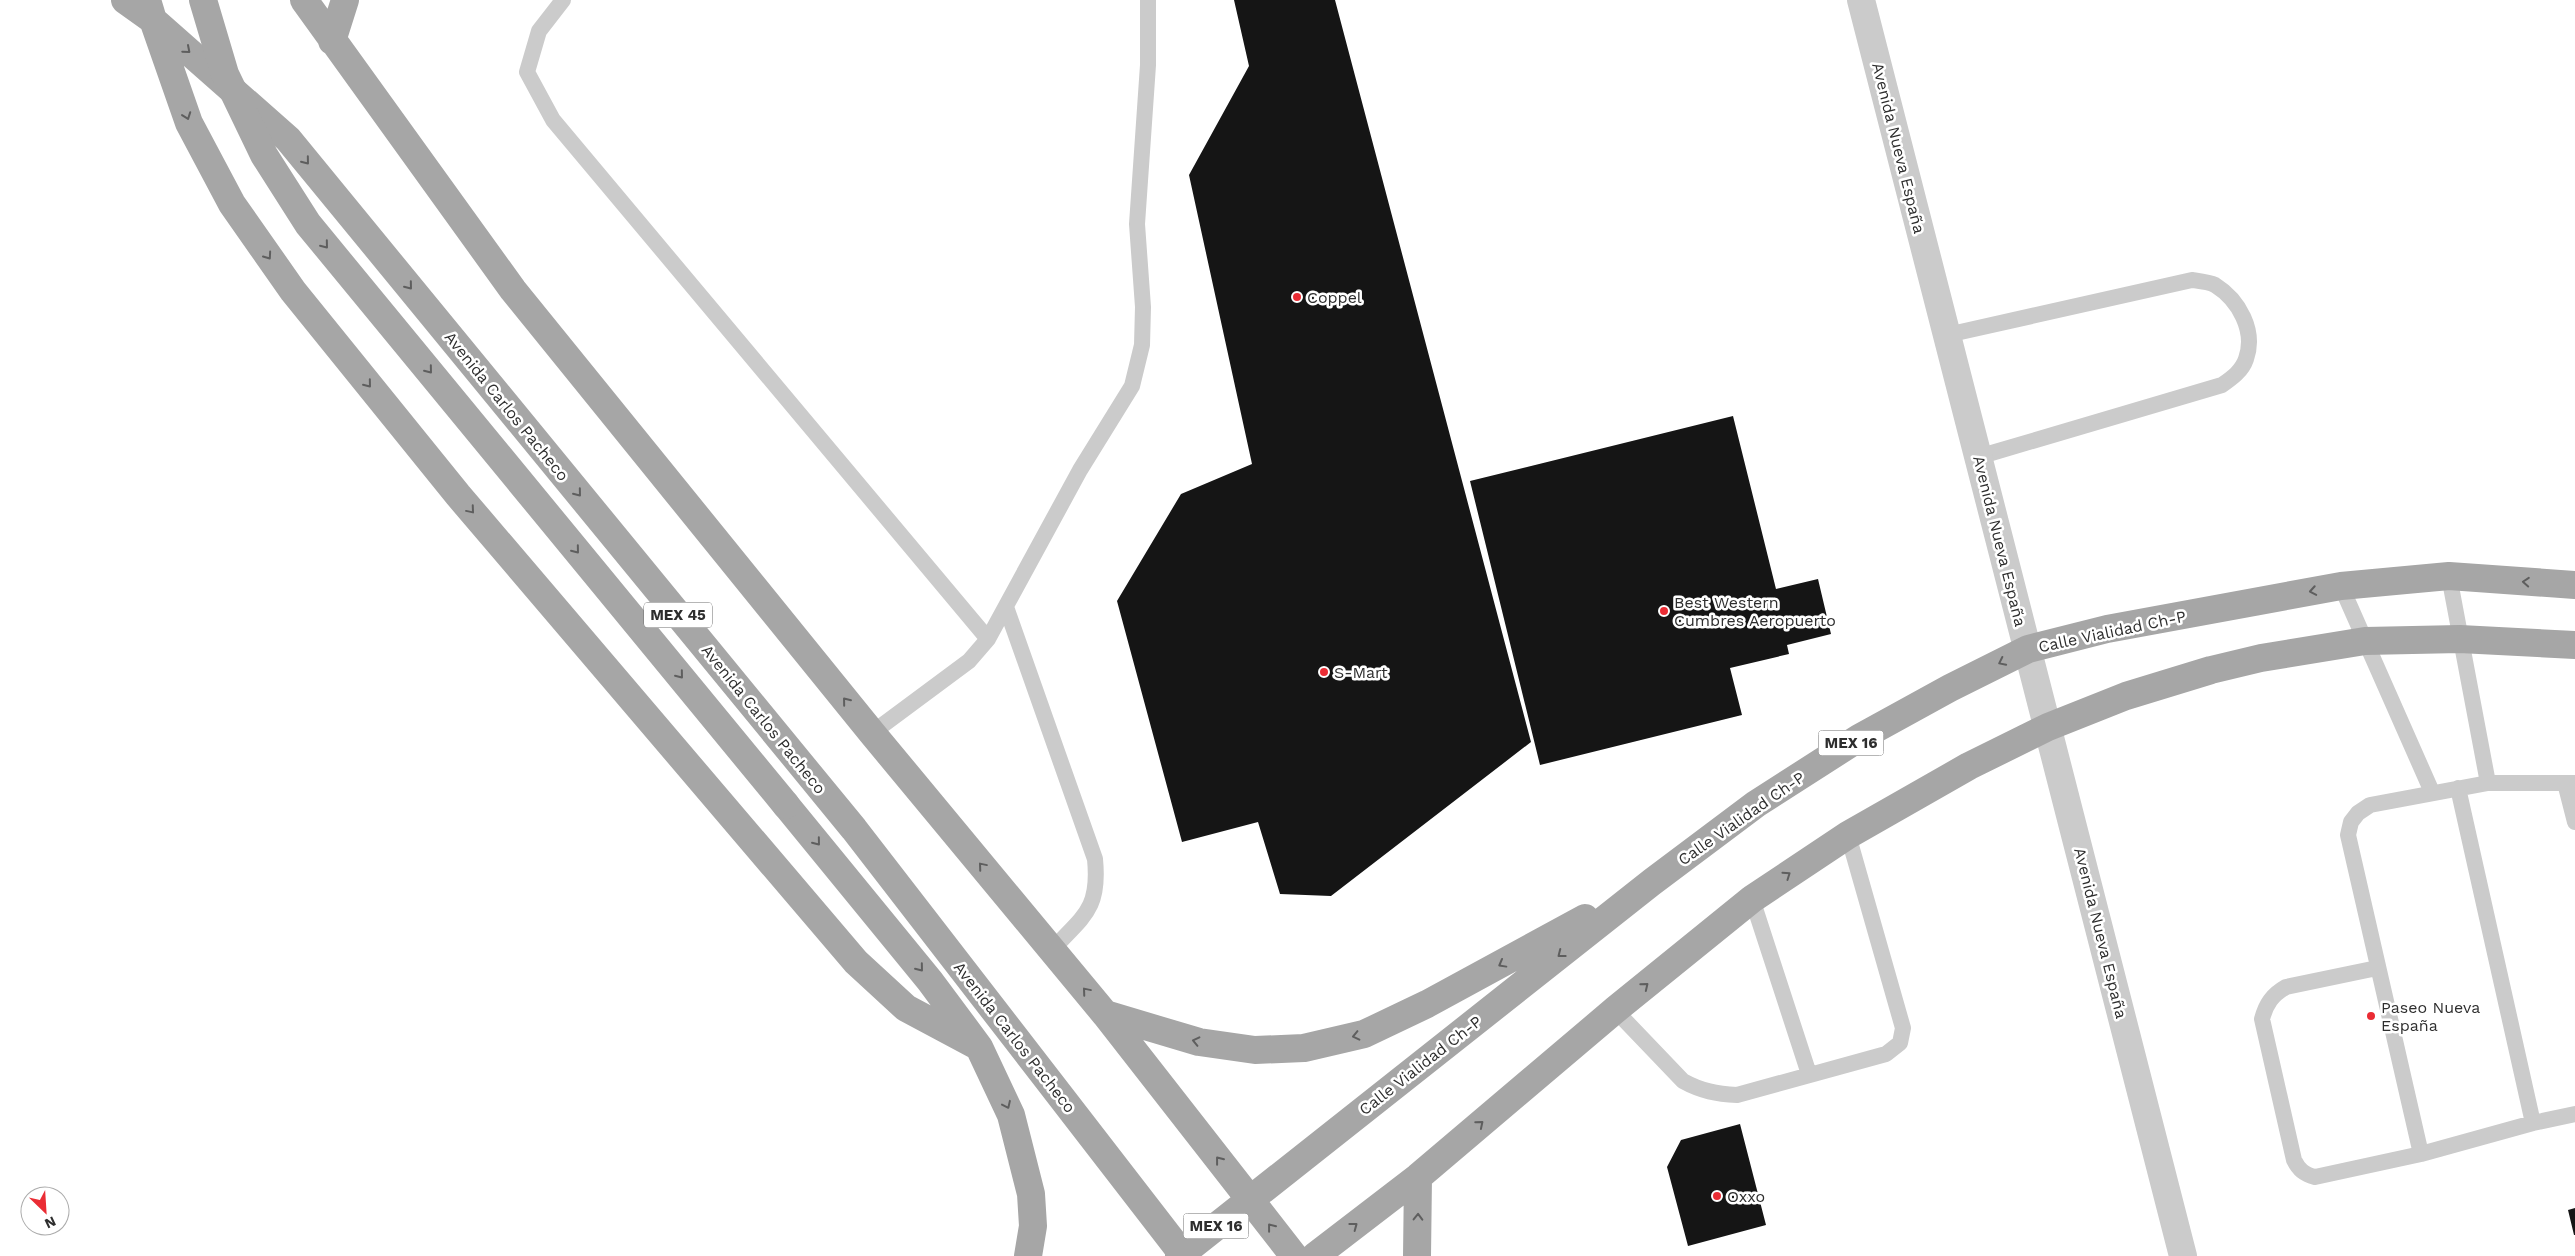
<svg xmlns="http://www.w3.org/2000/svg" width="2575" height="1256" font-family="'Work Sans',sans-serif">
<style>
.building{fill:#151515}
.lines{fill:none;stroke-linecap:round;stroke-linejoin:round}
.lane{stroke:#cbcbcb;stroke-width:16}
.street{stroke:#cbcbcb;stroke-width:28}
.primary{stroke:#a6a6a6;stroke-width:28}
.primary-bridge{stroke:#a6a6a6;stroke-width:28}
.oneway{stroke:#5e5e5e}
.poi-dot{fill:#ea2c34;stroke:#fff;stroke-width:2}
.labels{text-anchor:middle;stroke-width:5;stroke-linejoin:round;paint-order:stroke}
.shield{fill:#fff;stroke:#6d6d6d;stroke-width:1}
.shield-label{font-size:15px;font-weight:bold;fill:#2e2e2e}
.street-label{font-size:16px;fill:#2e2e2e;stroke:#fff}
.poi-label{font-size:16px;fill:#2e2e2e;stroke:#fff;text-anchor:start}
</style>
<rect width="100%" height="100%" fill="#fff"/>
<path class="building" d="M 1234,0 L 1335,0 L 1531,742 L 1331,896 L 1280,894 L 1258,822 L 1182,842 L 1117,601 L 1181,494 L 1252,464 L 1189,175 L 1249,66 Z
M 1733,416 L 1776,589 L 1818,579 L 1831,634 L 1787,645 L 1789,654 L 1730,668 L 1742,715 L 1540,765 L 1470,481 Z
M 1740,1124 L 1766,1225 L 1688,1246 L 1667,1167 L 1681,1140 Z
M 2575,1208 L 2575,1235 L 2574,1235 L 2568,1210 Z"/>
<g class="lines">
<path class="lane" d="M 563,0 L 539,31 L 527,72 L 553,120 L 988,639
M 1947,335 L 2192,280 C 2199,281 2209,282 2215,285 C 2239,300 2256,331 2246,359 C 2242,371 2232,378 2222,385 L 1978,457
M 2449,576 L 2488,783
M 2341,586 L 2432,792
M 1006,607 L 1095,859 C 1100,910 1083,916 1052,950
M 872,733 L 969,661 L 988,639 L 1080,470 L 1132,386 L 1142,345 L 1143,307 L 1137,224 L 1148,65 L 1148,0
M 2565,783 L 2575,822
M 2458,788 L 2533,1123
M 1752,899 L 1809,1074
M 2377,968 L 2286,987 C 2272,995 2266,1004 2262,1019 L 2294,1160 C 2299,1170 2304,1174 2315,1177 L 2421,1154 L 2533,1123 L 2575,1114
M 1615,1010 L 1683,1081 C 1701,1091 1717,1094 1737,1095 L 1886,1054 L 1900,1043 L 1903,1028 L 1848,835
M 2421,1154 L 2348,835 L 2351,822 L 2358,813 L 2370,805 L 2488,783 L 2575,783"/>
<path class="street" d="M 1861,0 L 2183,1256"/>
<path class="primary" d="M 125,0 L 153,20 L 189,123 L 232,204 L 293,291 L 458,495 L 856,962 L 906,1008 L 979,1047
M 147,0 L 153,20 L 288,139 L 854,829 L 1184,1256
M 304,0 L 513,290 L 872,733 L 1105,1014 L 1294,1256
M 332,41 L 345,0
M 786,805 L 930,981 L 979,1047 L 1011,1115 L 1031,1194 L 1033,1226 L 1028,1256
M 1105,1014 L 1199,1042 L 1255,1050 L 1304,1048 L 1364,1034 L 1427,1004 L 1585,918
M 1179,1256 L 1652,882 L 1756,804 L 1859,738 L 1950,688 L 2028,649 L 2107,629 L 2341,586 L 2449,576 L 2575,585
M 1315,1256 L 1418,1177 L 1615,1010 L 1752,899 L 1848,835 L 1969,766 L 2048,727 L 2126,696 L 2211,670 L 2261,658 L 2365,641 L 2460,639 L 2575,645
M 1417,1256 L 1418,1177"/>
<path class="primary-bridge" d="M 203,0 L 225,74 L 264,155 L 308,224 L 786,805"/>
</g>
<defs><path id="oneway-chevron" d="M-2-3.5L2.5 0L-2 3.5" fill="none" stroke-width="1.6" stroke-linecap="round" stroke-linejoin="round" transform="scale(1.25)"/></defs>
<g class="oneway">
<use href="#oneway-chevron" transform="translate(187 50) rotate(41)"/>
<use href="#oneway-chevron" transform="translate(187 116) rotate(70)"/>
<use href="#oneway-chevron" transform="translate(306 161) rotate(51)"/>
<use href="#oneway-chevron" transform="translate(325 245) rotate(51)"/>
<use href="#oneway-chevron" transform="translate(268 256) rotate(55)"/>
<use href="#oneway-chevron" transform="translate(409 286) rotate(51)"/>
<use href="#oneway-chevron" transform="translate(429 370) rotate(51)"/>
<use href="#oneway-chevron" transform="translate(368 384) rotate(51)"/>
<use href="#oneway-chevron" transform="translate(578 493) rotate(51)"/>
<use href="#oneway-chevron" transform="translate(471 510) rotate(50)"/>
<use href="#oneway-chevron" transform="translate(576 550) rotate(51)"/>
<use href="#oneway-chevron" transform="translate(2526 582) rotate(-176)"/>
<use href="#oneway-chevron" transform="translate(2313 591) rotate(170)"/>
<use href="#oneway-chevron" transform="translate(2002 662) rotate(154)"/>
<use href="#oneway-chevron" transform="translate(680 675) rotate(51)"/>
<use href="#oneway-chevron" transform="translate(846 701) rotate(-129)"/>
<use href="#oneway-chevron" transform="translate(817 842) rotate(51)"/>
<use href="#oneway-chevron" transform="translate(982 866) rotate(-130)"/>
<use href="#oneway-chevron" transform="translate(1787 875) rotate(-35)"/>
<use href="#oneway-chevron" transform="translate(1561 954) rotate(142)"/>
<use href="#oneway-chevron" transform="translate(1502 964) rotate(151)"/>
<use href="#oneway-chevron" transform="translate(920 968) rotate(51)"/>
<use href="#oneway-chevron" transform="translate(1645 986) rotate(-39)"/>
<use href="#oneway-chevron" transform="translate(1086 991) rotate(-130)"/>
<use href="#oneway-chevron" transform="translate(1356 1036) rotate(167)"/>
<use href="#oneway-chevron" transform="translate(1196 1041) rotate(-167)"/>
<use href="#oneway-chevron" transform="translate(1007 1105) rotate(65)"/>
<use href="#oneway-chevron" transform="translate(1480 1124) rotate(-40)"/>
<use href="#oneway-chevron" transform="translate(1219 1160) rotate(-128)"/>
<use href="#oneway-chevron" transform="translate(1418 1217) rotate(-89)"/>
<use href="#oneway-chevron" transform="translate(1354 1226) rotate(-37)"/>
<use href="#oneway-chevron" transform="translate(1271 1227) rotate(-128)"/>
</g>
<g class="poi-dot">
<circle cx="1297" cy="297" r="5"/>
<circle cx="1664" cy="611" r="5"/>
<circle cx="1324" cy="672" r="5"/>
<circle cx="2371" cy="1016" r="5"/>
<circle cx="1717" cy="1196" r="5"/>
</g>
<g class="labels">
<g class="shield">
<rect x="644" y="602.5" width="68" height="25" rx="4"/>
<rect x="1818.5" y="730.5" width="65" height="25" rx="4"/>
<rect x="1183.5" y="1213.5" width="65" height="25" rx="4"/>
</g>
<g class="shield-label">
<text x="678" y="620">MEX 45</text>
<text x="1851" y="748">MEX 16</text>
<text x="1216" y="1231">MEX 16</text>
</g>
<g class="street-label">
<text transform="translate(1899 148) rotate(76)" y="6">Avenida Nueva España</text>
<text transform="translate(507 406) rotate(51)" y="6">Avenida Carlos Pacheco</text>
<text transform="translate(2000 541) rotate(76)" y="6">Avenida Nueva España</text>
<text transform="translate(2112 631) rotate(-12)" y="6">Calle Vialidad Ch-P</text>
<text transform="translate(764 719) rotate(51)" y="6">Avenida Carlos Pacheco</text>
<text transform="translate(1741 818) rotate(-35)" y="6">Calle Vialidad Ch-P</text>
<text transform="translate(2101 933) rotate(76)" y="6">Avenida Nueva España</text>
<text transform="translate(1015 1037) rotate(52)" y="6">Avenida Carlos Pacheco</text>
<text transform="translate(1420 1065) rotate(-38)" y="6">Calle Vialidad Ch-P</text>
</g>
<g class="poi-label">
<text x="1307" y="303">Coppel</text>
<text x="1674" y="608">Best Western<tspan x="1674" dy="18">Cumbres Aeropuerto</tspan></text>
<text x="1334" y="678">S-Mart</text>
<text x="2381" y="1013">Paseo Nueva<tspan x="2381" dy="18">España</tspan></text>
<text x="1727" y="1202">Oxxo</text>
</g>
</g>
<g transform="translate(45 1211) rotate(155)"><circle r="24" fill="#ffffff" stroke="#ababab"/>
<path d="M0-4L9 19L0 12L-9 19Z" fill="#ea2c34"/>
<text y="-8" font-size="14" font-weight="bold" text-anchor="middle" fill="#2e2e2e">N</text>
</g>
</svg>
